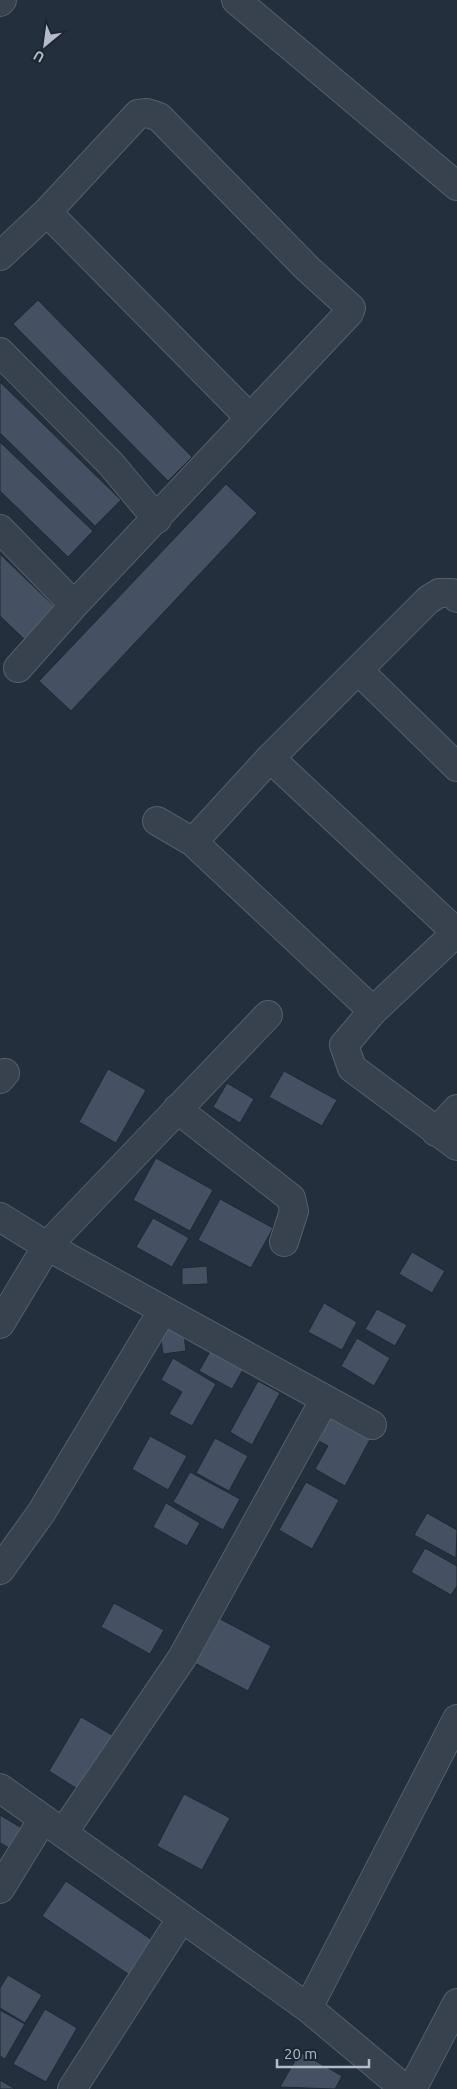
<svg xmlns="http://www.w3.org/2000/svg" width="457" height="2089" font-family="Ubuntu,sans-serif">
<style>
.building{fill:#455162;stroke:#1f2835}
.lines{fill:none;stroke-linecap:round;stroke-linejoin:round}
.street-casing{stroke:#565f6c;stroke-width:30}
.street{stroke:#38414e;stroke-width:28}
</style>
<rect width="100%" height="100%" fill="#242f3e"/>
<path class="building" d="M 38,300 L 192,457 L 168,481 L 13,324 Z
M 0,382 L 121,500 L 95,526 L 0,433 Z
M 0,442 L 93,531 L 68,557 L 0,491 Z
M 226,484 L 257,513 L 71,711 L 39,681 Z
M 0,554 L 56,608 L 25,640 L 0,616 Z
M 108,1069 L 146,1090 L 116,1143 L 79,1122 Z
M 284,1071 L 337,1100 L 322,1126 L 269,1097 Z
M 227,1083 L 254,1099 L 240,1123 L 213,1107 Z
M 156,1158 L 213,1190 L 190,1231 L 133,1200 Z
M 220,1199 L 273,1228 L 251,1268 L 198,1240 Z
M 153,1218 L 189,1238 L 172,1267 L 136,1247 Z
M 412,1252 L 445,1271 L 432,1293 L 399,1274 Z
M 207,1266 L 208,1284 L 182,1285 L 182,1268 Z
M 324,1303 L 357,1322 L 342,1350 L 308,1332 Z
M 377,1309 L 407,1325 L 395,1346 L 365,1329 Z
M 183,1327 L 186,1351 L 163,1354 L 160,1331 Z
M 357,1338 L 390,1358 L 374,1386 L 341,1366 Z
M 216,1341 L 249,1359 L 232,1389 L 199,1371 Z
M 173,1358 L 216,1384 L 192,1426 L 169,1414 L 182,1392 L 161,1380 Z
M 258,1381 L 280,1393 L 252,1445 L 230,1432 Z
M 326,1406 L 373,1434 L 345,1486 L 315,1469 L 328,1446 L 310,1436 Z
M 150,1436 L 187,1456 L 168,1490 L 132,1469 Z
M 215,1438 L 248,1456 L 229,1491 L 196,1473 Z
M 190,1472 L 240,1499 L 223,1530 L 173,1502 Z
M 306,1482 L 339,1500 L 312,1549 L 279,1530 Z
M 166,1503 L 200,1523 L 187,1546 L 153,1527 Z
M 427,1513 L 457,1530 L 456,1558 L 414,1535 Z
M 425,1548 L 457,1566 L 457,1586 L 451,1595 L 411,1572 Z
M 114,1603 L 164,1630 L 150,1654 L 101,1627 Z
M 209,1613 L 271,1646 L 248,1691 L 185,1658 Z
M 81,1717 L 112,1735 L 79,1790 L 49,1771 Z
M 184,1794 L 230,1818 L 202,1870 L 157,1846 Z
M 0,1815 L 25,1830 L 13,1850 L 0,1843 Z
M 66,1881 L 155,1942 L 131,1976 L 42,1916 Z
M 8,1975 L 42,1995 L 25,2023 L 0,2008 L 0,1988 Z
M 45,2009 L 77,2028 L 46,2082 L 13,2064 Z
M 0,2010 L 25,2024 L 5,2059 L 0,2056 Z
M 300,2052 L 342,2076 L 335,2089 L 280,2087 Z
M 0,2080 L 15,2089 L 0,2089 Z"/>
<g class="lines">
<defs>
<path id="street" d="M 236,0 L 457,186
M 0,2 L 2,0
M 47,212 L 250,418
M 0,256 L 47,212 L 138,114 L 147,113 L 159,117 L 307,268 L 351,308 L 349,313 L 74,605 L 18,668
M 0,352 L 111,464 L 157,519
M 0,529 L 74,605
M 358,670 L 457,767
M 270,758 L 457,933
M 157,821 L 193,842 L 373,1011
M 193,842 L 270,758 L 428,600 L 439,593 L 452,593 L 457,598
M 457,932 L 373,1011 L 344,1045 L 352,1068 L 457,1146
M 0,1079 L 5,1073
M 177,1109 L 291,1198 L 294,1211 L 284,1242
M 436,1132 L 457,1109
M 0,1217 L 47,1246 L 372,1425
M 0,1324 L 47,1246 L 268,1015
M 0,1570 L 41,1513 L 163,1310
M 0,1788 L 308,2008 L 405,2089
M 63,1833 L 182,1658 L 325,1399
M 0,1889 L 43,1819
M 308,2008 L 457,1719
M 72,2089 L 181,1919
M 412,2089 L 457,2003"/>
</defs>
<use href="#street" class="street-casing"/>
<use href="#street" class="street"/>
</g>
<g transform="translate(45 45) rotate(209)" stroke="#1d2633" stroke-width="4" paint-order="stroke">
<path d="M0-4L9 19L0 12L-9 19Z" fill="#b4bcc9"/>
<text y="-8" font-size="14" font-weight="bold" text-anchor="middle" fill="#b4bcc9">U</text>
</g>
<path d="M277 2059v8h92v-8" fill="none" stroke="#b4bcc9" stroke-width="2.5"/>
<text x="284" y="2059" font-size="15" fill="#b4bcc9" stroke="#1d2633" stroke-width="4" paint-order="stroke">20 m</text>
</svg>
